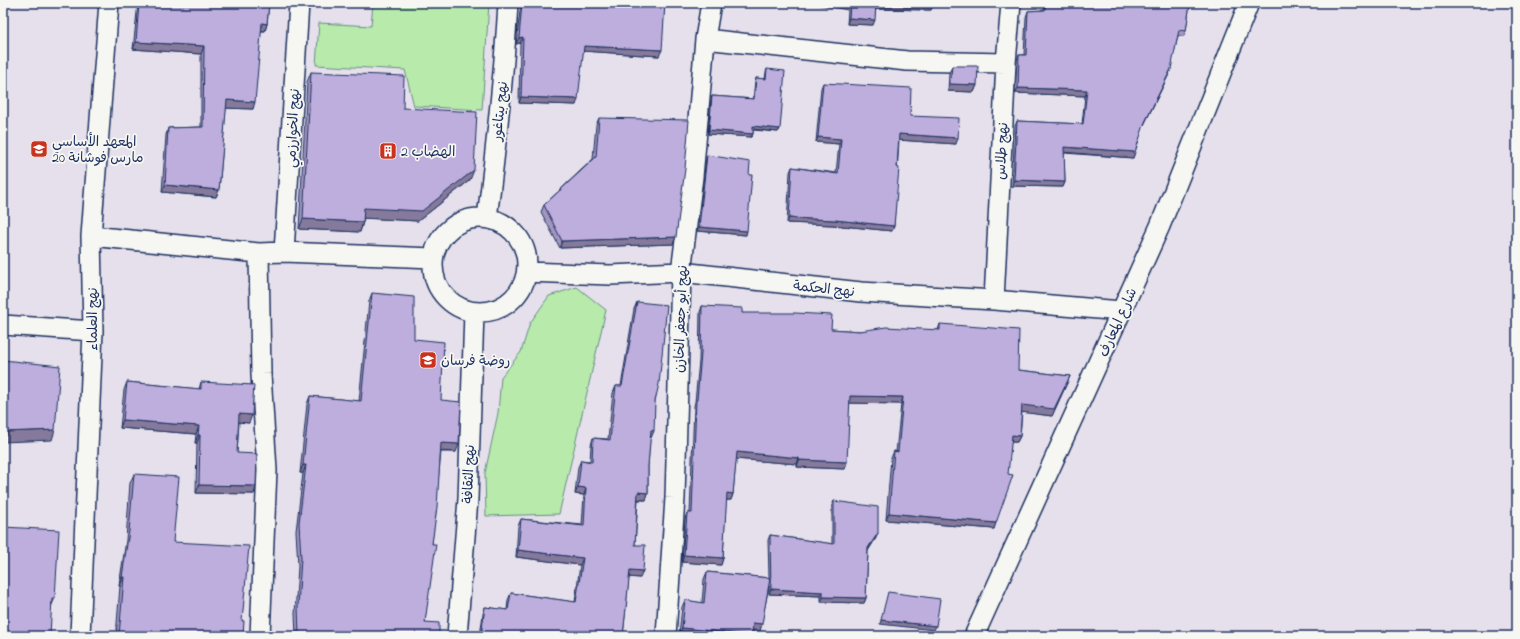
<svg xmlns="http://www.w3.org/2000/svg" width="1520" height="639" font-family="'Indie Flower','Playpen Sans Arabic',sans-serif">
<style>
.green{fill:#b7eaab;stroke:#698c84}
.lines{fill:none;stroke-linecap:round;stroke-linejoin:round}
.street-casing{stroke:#1b2f5e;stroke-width:22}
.street{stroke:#f6f6f2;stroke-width:19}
.wall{fill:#a396bf;stroke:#1b2f5e}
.shaded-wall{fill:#857a9b;stroke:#1b2f5e}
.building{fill:#beaede;stroke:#1b2f5e}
.labels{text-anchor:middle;stroke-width:3.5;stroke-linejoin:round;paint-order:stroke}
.street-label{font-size:14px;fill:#1b2f5e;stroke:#f6f6f2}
.poi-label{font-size:14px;fill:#1b2f5e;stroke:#f6f6f2;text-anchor:start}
</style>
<rect width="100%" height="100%" fill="#e5e0ec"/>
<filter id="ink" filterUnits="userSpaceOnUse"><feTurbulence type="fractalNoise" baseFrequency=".025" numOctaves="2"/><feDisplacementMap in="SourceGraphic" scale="8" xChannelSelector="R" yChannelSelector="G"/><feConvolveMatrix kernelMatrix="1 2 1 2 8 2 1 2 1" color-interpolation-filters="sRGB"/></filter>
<g filter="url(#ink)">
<path class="green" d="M 373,3 L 489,3 L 482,110 L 414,106 L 405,70 L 316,65 L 319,23 L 371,26 Z
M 577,287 L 606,310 L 559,514 L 486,516 L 485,473 L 498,413 L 501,377 L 521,352 L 530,323 L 549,296 Z"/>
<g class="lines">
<defs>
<path id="street" d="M 705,39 L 907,61 L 1006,63
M 487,218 C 496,147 504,75 508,3
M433 265a47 47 0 1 1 94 0a47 47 0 1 1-94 0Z
M 91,236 L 259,253 L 284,252 L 433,258
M 284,252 L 299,3
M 259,253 L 261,374 L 267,470 L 260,636
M 527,272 L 610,275 L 681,272 L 861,292 L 994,300 L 1121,311
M 994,300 L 1006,63 L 1011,3
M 3,325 L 93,331
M 80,636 L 93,331 L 91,236 L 109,3
M 457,636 L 468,499 L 474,312
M 666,636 L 675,498 L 681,272 L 693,177 L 705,39 L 711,3
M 974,636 L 1160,226 L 1249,3"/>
</defs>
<use href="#street" class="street-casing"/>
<use href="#street" class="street"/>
</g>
<path class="wall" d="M 138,3 L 269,3 L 267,24 L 265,31 L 261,31 L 253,109 L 226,108 L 219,190 L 216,197 L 162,192 L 166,135 L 168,128 L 201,127 L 201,54 L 133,49 Z
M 521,3 L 665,3 L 659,56 L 583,51 L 576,105 L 519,103 L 520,43 L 516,44 Z
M 810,3 L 933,3 L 933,5 L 931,10 L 876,9 L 873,25 L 847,24 L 848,10 Z
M 1045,3 L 1190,3 L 1186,31 L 1184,36 L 1178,36 L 1169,74 L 1143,126 L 1133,158 L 1064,153 L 1065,182 L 1063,187 L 1012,186 L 1015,126 L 1017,121 L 1082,124 L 1085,96 L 1015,93 L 1017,60 L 1019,55 L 1024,55 L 1026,17 L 1028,11 L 1044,10 Z
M 952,66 L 977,85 L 974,92 L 948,91 L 949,73 Z
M 767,69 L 780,129 L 778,132 L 753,130 L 753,134 L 751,137 L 708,134 L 711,100 L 712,96 L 753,99 L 755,81 L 756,78 L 765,79 L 766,72 Z
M 311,72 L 403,108 L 470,180 L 418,221 L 364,218 L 363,222 L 360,232 L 299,229 L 307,82 Z
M 823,83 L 910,116 L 956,144 L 899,140 L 894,226 L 892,231 L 833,225 L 787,223 L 790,172 L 792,167 L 836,173 L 839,144 L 816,142 L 821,88 Z
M 599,118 L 673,244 L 560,248 L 541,212 L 544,205 L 593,159 L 596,125 Z
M 707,155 L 746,235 L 697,231 L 706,159 Z
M 372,293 L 414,339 L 441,400 L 456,452 L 441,452 L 432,544 L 425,622 L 439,636 L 296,636 L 295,614 L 298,566 L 296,531 L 303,473 L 300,473 L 307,404 L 310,396 L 359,401 L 369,301 Z
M 637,302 L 655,401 L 651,438 L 650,438 L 648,466 L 648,493 L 646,500 L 638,500 L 635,545 L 640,578 L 629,577 L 623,636 L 480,636 L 483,614 L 485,607 L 507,610 L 508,600 L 511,593 L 575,602 L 580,565 L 516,557 L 518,526 L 521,519 L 582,525 L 584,495 L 575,494 L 578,467 L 581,460 L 590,461 L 591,445 L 593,438 L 608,439 L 613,393 L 616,386 L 621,386 L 634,309 Z
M 702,306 L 831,329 L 860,331 L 938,330 L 940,324 L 1018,370 L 1070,376 L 1067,383 L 1052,416 L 1022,412 L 1020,436 L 1017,442 L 1011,442 L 994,529 L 886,520 L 891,458 L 894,451 L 896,452 L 901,404 L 849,403 L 845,469 L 797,467 L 797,464 L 736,459 L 733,494 L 731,500 L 726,500 L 723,558 L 721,565 L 682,562 L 685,519 L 687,513 L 690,513 L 694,406 L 695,402 L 699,361 L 700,312 Z
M 127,382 L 199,389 L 201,382 L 249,423 L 239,422 L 237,453 L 254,494 L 196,493 L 197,443 L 195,443 L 196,434 L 120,428 L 124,390 Z
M 134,474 L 173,542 L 242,621 L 243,636 L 116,636 L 120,586 L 119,586 L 126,540 L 130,483 Z
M 834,501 L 876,538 L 868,551 L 866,598 L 864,603 L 821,602 L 821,596 L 769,594 L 769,586 L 760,631 L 752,630 L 752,636 L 692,636 L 679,635 L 682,607 L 685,600 L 702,603 L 704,579 L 707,572 L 769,578 L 768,540 L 770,535 L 832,544 L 832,506 Z"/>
<path class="shaded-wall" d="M 876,4 L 933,5 L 931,10 L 874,9 Z
M 849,18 L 875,20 L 873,25 L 847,24 Z
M 262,23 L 267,24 L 265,31 L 259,30 Z
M 523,37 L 520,43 L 516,44 L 519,38 Z
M 136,42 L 204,46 L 201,54 L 133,49 Z
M 584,46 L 662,50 L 659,56 L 582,51 Z
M 1171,69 L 1169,74 L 1143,127 L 1145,122 Z
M 950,84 L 977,85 L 974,92 L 948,91 Z
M 1018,88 L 1087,90 L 1085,96 L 1015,93 Z
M 521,97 L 578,99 L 576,105 L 519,103 Z
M 227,100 L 255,102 L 253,109 L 224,108 Z
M 753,126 L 780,129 L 778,132 L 752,129 Z
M 709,130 L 753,134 L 751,137 L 708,134 Z
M 899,134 L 958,138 L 956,144 L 897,140 Z
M 818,137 L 841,139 L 839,144 L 816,142 Z
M 1064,147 L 1135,152 L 1133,158 L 1062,152 Z
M 474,170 L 470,180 L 418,221 L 361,218 L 364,208 Z
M 1014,180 L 1065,182 L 1063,187 L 1012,186 Z
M 165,185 L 219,190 L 216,197 L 162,192 Z
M 789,218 L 835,220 L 894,226 L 892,231 L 833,225 L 787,223 Z
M 303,219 L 363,222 L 360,232 L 299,229 Z
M 699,227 L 747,231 L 746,235 L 697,231 Z
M 676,237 L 673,244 L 560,248 L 562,241 Z
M 1070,376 L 1067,383 L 1052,416 L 1020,412 L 1022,405 Z
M 850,396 L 903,397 L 901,404 L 847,403 Z
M 239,414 L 252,415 L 249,423 L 236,422 Z
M 123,420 L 199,426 L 196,434 L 120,428 Z
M 55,430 L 52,440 L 3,442 L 3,432 Z
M 651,430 L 654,431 L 651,438 L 648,437 Z
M 198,435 L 200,435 L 197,443 L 195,443 Z
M 1012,435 L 1020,436 L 1017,442 L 1009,442 Z
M 441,443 L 459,444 L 456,452 L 438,451 Z
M 737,452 L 799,458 L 797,464 L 734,459 Z
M 799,460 L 847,462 L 845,469 L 797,467 Z
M 303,465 L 306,465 L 303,473 L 300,473 Z
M 199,485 L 256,486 L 254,494 L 196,493 Z
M 578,487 L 586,488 L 584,495 L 575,494 Z
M 638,492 L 648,493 L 646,500 L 636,499 Z
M 727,493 L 733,494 L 731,500 L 724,500 Z
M 889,513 L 996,523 L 994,529 L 886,520 Z
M 878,533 L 876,538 L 866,553 L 868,548 Z
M 518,550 L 583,558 L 580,565 L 516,557 Z
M 684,555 L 723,558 L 721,565 L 682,562 Z
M 630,570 L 643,571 L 640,578 L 627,577 Z
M 122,577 L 124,577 L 120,586 L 119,586 Z
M 771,589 L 823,592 L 821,596 L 769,594 Z
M 823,597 L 866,598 L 864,603 L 821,602 Z
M 52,598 L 55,598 L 51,607 L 48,607 Z
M 881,620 L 936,626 L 934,630 L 880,624 Z
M 753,623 L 762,624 L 760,631 L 750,630 Z
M 682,628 L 752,635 L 752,636 L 692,636 L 679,635 Z"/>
<path class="building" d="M 139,3 L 269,3 L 267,24 L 262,23 L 255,102 L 227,100 L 219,190 L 165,185 L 168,128 L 203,127 L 204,46 L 136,42 Z
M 522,3 L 665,3 L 662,50 L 584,46 L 578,99 L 521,97 L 523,37 L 519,38 Z
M 840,3 L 933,3 L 933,5 L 876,4 L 875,20 L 849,18 L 850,5 Z
M 1046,3 L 1190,3 L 1186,31 L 1179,30 L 1171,69 L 1145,122 L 1135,152 L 1064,147 L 1065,182 L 1014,180 L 1017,121 L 1083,124 L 1087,90 L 1018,88 L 1019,55 L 1026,55 L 1028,11 L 1045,10 Z
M 952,66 L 978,66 L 977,85 L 950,84 Z
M 767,69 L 785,71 L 780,129 L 753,126 L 753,134 L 709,130 L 712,96 L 754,99 L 756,78 L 766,79 Z
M 311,72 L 404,76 L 403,108 L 477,112 L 474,170 L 422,211 L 364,208 L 363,222 L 303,219 Z
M 823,83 L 911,88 L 910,116 L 959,118 L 958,138 L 899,134 L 897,167 L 899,168 L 894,226 L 835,220 L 789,218 L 792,167 L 838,174 L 841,139 L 818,137 Z
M 599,118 L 689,120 L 685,169 L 676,237 L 562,241 L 544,205 L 596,157 Z
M 707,155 L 750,162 L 749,175 L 752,175 L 747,231 L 699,227 Z
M 372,293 L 414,297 L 414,339 L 444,342 L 441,400 L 461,402 L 459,444 L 441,443 L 437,507 L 432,544 L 436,544 L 425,622 L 439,623 L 439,636 L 299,636 L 298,606 L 301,558 L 299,523 L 306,465 L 303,465 L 310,396 L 361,401 Z
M 637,302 L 667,305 L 659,384 L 655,401 L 654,431 L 651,430 L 648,466 L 648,493 L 638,492 L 635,545 L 645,545 L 643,571 L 630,570 L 623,636 L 481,636 L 485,607 L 508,610 L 511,593 L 576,602 L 583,558 L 518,550 L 521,519 L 584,526 L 586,488 L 578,487 L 581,460 L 592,462 L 593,438 L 610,440 L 616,386 L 622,386 Z
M 702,306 L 742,308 L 742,313 L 795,313 L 832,315 L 831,329 L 860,331 L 886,327 L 940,330 L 940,324 L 1019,330 L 1018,370 L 1070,376 L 1054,409 L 1022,405 L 1020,436 L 1012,435 L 1008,474 L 1013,475 L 996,523 L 889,513 L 894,451 L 898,452 L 903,397 L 850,396 L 847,462 L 799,460 L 799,458 L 737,452 L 733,494 L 727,493 L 723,558 L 684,555 L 687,513 L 692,513 L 696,400 L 697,400 L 701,354 Z
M 3,360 L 60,366 L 55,430 L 3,432 Z
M 127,382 L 201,389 L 201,382 L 254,385 L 252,415 L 239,414 L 237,453 L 257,454 L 256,486 L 199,485 L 200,435 L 198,435 L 199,426 L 123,420 Z
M 134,474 L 179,477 L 173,542 L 249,546 L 242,621 L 244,621 L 243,636 L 119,636 L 124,577 L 122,577 L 129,531 Z
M 834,501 L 878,507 L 878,533 L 868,548 L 866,598 L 823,597 L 823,592 L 771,589 L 770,535 L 834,544 Z
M 3,527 L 59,530 L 55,598 L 52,598 L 50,636 L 3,636 Z
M 707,572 L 770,578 L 762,624 L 753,623 L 752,635 L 682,628 L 685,600 L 704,603 Z
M 888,592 L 940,599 L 936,626 L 881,620 Z"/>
</g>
<defs>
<symbol id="school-square" viewBox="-11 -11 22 22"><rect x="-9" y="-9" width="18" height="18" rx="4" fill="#c8321e" stroke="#f6f6f2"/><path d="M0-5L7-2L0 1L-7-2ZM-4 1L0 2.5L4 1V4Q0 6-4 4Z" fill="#fff"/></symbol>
<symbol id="building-square" viewBox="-11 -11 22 22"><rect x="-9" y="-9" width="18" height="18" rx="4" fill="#c8321e" stroke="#f6f6f2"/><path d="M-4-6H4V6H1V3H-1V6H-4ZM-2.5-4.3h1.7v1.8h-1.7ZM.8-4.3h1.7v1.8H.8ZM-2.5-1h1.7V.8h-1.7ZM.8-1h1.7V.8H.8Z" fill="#fff"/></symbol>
</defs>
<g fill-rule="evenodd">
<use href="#school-square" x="29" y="139" width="20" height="20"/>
<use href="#building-square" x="378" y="141" width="20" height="20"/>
<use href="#school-square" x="418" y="350" width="20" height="20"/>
</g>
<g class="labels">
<g class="street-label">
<text transform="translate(499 111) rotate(-84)" y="5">نهج بيتاغور</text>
<text transform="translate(292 128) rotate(-87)" y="5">نهج الخوارزمي</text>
<text transform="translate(1001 151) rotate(-87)" y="5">نهج طلاس</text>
<text transform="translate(824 288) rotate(6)" y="5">نهج الحكمة</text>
<text transform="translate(92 319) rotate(-90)" y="5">نهج العلماء</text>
<text transform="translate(680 319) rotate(-88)" y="5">نهج أبو جعفر الخازن</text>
<text transform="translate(1117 322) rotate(-66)" y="5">شارع المعارف</text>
<text transform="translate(468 474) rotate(-88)" y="5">نهج الثقافة</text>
</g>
<g class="poi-label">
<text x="52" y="146">المعهد الأساسي<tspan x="52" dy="16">20 مارس فوشانة</tspan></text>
<text x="401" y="156">الهضاب 2</text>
<text x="441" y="365">روضة فرسان</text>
</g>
</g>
<rect width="1520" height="639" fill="none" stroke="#f6f6f2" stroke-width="16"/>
<rect x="8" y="8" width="1504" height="623" fill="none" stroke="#1b2f5e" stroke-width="1.5" filter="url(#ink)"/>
</svg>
